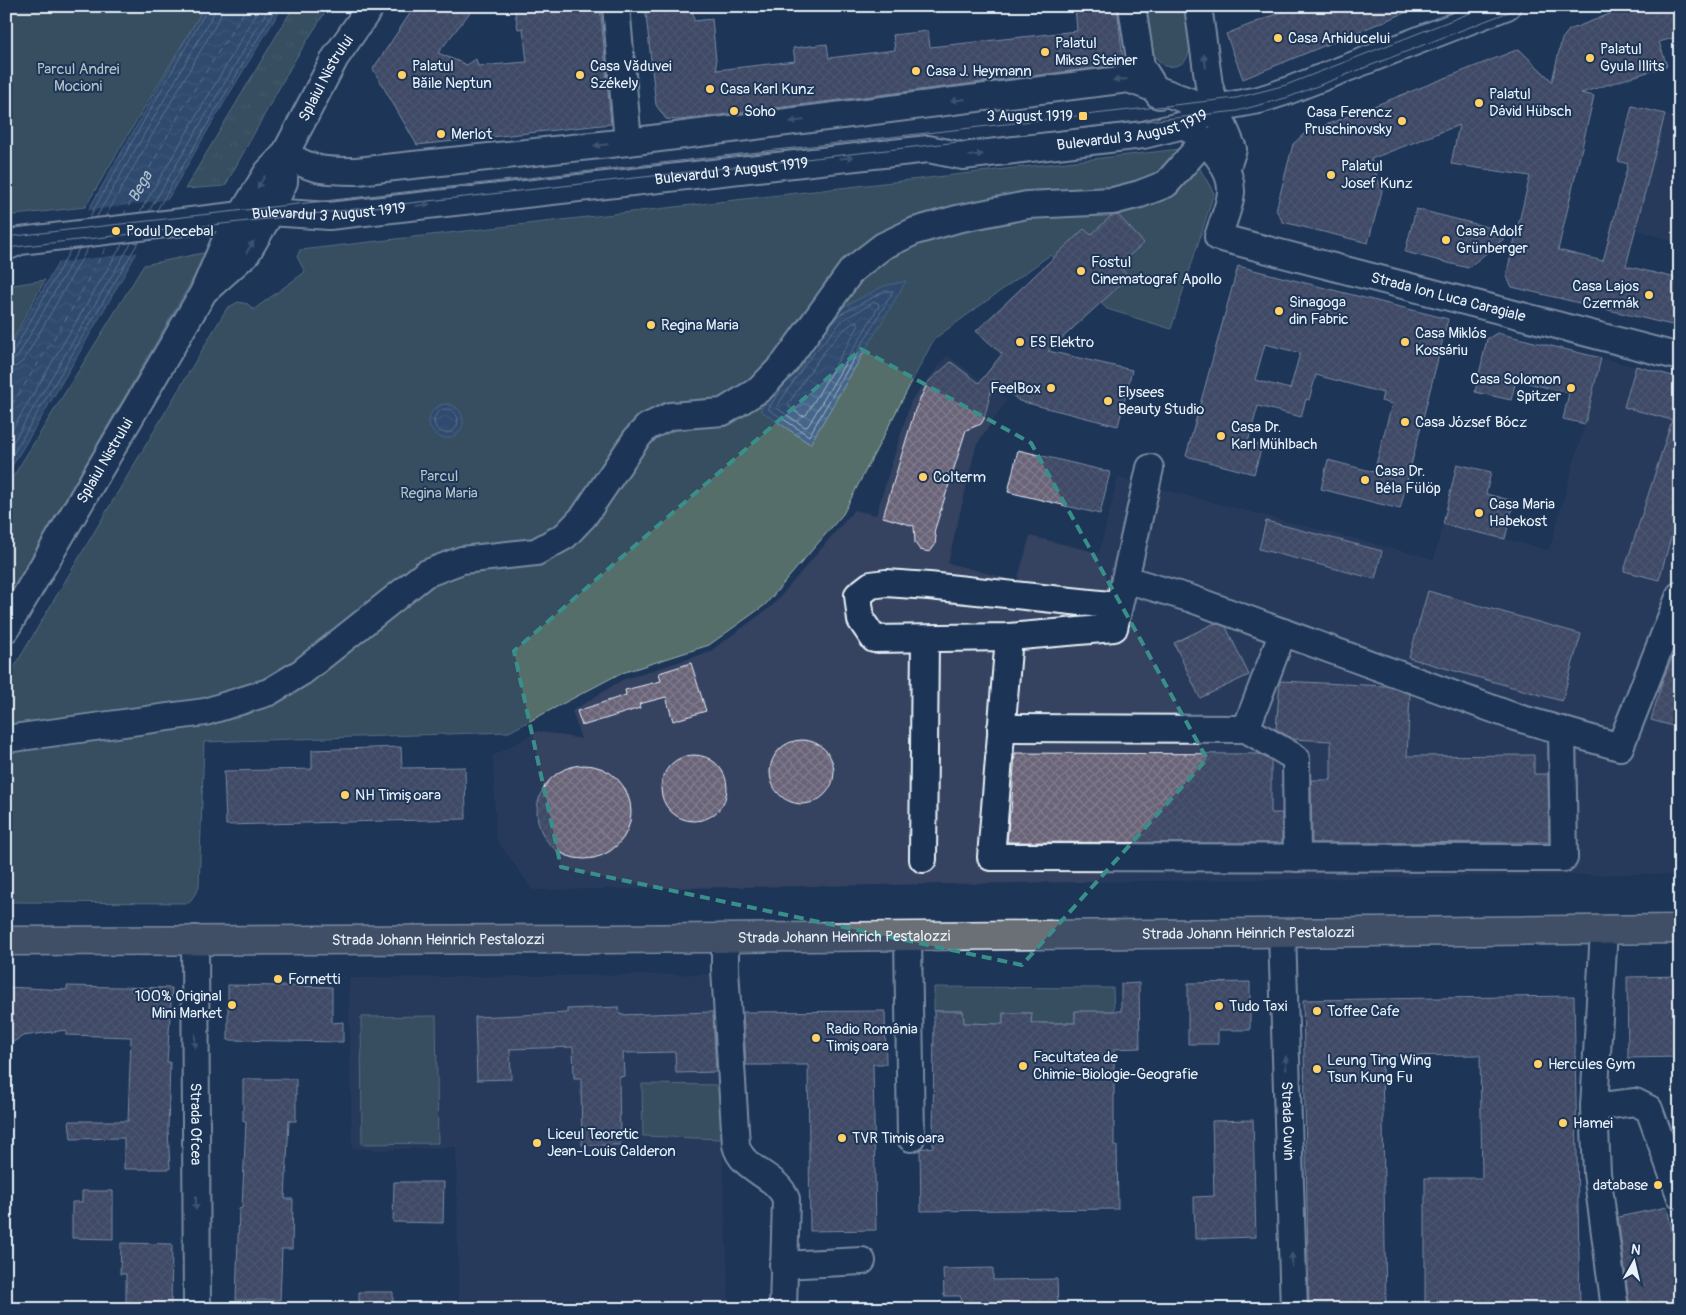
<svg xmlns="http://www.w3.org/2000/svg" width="1686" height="1315" font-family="Pangolin,sans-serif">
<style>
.built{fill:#344361}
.grass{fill:url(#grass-tufts);stroke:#9eb0b2}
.green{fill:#546e6b;stroke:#9eb0b2}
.water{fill:url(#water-waves);stroke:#869db6}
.pier{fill:#1d3557}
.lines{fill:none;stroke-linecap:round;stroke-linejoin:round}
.shore{stroke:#a6b9cc;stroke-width:1}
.ferry{stroke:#afc0d2;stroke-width:1;stroke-dasharray:6 5;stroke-linecap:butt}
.building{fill:url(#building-cross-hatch);stroke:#e8f1f8;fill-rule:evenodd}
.minor-casing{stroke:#e8f1f8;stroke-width:30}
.major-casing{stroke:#e8f1f8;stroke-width:31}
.minor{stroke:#1d3557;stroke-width:26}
.major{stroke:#6a7074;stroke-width:28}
.tram{stroke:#e8f1f8;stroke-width:1}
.oneway{fill:#64778f}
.marked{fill:none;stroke:#3a8f8a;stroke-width:4;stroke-dasharray:10 6;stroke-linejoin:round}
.poi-dot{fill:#ffd166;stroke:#1d3557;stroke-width:2}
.labels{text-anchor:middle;stroke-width:4;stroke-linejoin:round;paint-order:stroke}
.poi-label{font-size:15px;fill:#e8f1f8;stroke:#1d3557;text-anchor:start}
.park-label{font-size:15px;fill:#b4c3c7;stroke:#1d3557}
.street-label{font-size:15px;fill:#e8f1f8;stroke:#1d3557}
.water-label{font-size:16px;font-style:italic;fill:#afc0d2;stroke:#1d3557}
</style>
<defs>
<pattern id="grass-tufts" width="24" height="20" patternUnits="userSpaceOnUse" patternTransform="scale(1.25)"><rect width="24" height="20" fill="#546e6b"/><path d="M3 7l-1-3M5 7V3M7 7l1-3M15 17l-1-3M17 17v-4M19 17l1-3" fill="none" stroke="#6d8381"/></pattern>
<pattern id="water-waves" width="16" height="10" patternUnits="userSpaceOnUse" patternTransform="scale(1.25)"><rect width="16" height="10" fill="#44658a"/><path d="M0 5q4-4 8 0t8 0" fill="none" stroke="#5f7c9b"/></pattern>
<pattern id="building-cross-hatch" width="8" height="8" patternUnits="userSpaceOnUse" patternTransform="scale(1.25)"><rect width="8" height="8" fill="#6a6479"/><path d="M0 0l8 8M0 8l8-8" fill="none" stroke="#7f7b8d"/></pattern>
</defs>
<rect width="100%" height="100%" fill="#1d3557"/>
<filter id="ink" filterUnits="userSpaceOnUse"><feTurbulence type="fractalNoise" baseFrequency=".02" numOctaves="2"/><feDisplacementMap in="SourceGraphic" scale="10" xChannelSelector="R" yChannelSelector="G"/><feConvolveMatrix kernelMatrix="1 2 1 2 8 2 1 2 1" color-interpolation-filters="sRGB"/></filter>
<g filter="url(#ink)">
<path class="built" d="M 1665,114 L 1680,120 L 1680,244 L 1636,229 Z
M 947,355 L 1007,400 L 976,446 L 948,563 L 1017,581 L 1030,536 L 1099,553 L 1118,478 L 1434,559 L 1443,524 L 1549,550 L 1585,424 L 1601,358 L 1680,378 L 1680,875 L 1641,874 L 533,890 L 496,839 L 493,756 L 538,731 L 581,739 L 572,711 L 622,680 L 709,652 L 772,606 L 854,510 L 876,515 L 911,401 Z
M 715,974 L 729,1309 L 459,1309 L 456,1147 L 380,1150 L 352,1148 L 349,978 Z
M 233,1302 L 359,1302 L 359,1309 L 233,1309 Z"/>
<path class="grass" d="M 294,6 L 329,6 L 293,63 L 225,186 L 185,189 Z"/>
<path class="green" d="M 6,6 L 205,6 L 85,207 L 6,216 Z
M 1146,6 L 1185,6 C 1188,29 1202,71 1164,66 C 1146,52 1148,27 1146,6 Z
M 1180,149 L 1192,155 L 1214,193 L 1171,329 L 1107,309 L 1050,255 L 934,339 L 843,514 L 765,605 L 709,645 L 619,674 L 509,732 L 204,742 L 199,888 L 189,903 L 6,902 L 6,681 L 227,308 L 238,302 L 248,304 L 253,310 L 305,272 L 297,257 L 300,250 Z
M 208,252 L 208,253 L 6,601 L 6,488 L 144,265 Z
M 45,280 L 6,352 L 6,286 Z
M 934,987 L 1113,988 L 1114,1011 L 1075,1012 L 1075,1023 L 1031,1023 L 1031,1013 L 1003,1013 L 1003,1024 L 964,1023 L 963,1011 L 934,1011 Z
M 436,1016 L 438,1143 L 362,1144 L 361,1017 Z
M 642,1084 L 719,1085 L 722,1139 L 643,1136 Z"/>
<path class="water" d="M 205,6 L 283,6 C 186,160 101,321 6,476 L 6,354 Z
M 906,281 L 810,444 L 760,410 L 835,311 L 884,286 Z
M429 421a17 17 0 1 1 34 0a17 17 0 1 1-34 0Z"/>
<path class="pier" d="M 172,199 L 142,252 L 55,263 L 84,211 Z"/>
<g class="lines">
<path class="shore" d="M 157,210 L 277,6
M 149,211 L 270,6
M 140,212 L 261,6
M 105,217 L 220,17 L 222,6
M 89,218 L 209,6
M 96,218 L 214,13 L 215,6
M 875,302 L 878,303 L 879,306 L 808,426 L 805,427 L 778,409 L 777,406 L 808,360 L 843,320 Z
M 856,321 L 859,325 L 806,415 L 802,416 L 789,407 L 788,404 C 805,380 831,335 856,321 Z
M 6,355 L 13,352 L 71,249
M 6,361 L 13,360 L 18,356 L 79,249
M 6,369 L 17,366 L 24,360 L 88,248
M 785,383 L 768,409 L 809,436 L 893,291 L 885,291 L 839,315 L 829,327
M434 421a12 12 0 1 1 24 0a12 12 0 1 1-24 0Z
M 6,440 L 123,243
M 6,454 L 132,242
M 6,466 L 139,241"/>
<g class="ferry">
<path id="s1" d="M 123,216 L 184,106 L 248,6"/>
<path d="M 6,414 L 68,316 L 108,244"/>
</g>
</g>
<path class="building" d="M 415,6 L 475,6 L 438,53 L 467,65 L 476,59 L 478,66 L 527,62 L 523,28 L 518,29 L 514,6 L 600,6 L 611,124 L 417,145 L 373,69 Z
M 645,6 L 692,6 L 694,21 L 712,19 L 717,70 L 795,61 L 793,48 L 827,44 L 829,58 L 895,50 L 893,35 L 928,31 L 930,47 L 1077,31 L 1075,6 L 1117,6 L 1123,60 L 1119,65 L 679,120 L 666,119 L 656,105 Z
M 1297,6 L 1419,6 L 1419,7 L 1243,79 L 1226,34 Z
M 1630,6 L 1680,6 L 1680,36 L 1659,42 L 1667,66 L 1581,93 L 1594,96 L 1558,250 L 1603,261 L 1628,164 L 1618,161 L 1632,106 L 1665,114 L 1626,266 L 1680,279 L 1680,327 L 1512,287 L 1506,276 L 1530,176 L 1451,164 L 1459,125 L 1371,159 L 1382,191 L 1368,243 L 1283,222 L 1276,210 L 1293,144 L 1305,133 L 1519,49 L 1552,81 L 1562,39 L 1569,30 Z
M 1416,209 L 1511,233 L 1468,268 L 1405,252 Z
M 1118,215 L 1144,243 L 1118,265 L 1129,277 L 1048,351 L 1132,370 L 1118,426 L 1019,401 L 994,379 L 984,419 L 981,424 L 966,430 L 934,532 L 936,536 L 935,545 L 930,552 L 920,550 L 915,543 L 914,526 L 883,517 L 915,410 L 928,382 L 951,362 L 979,383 L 1002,354 L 976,331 L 1084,229 L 1091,235 L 1111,216 Z
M 1238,266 L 1448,319 L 1400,509 L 1321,489 L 1328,460 L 1374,472 L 1392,404 L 1381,401 L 1383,393 L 1316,375 L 1309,400 L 1306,399 L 1301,417 L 1258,406 L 1248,442 L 1262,446 L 1254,474 L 1186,456 ZM 1265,344 L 1300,353 L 1290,389 L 1255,380 Z
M 1497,333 L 1601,358 L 1585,424 L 1563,419 L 1569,393 L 1516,380 L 1511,400 L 1475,392 L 1487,339 Z
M 1636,366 L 1680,378 L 1680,506 L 1659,580 L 1624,571 L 1672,420 L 1624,407 Z
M 1018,450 L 1110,472 L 1100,514 L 1008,492 Z
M 1457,464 L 1491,472 L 1486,494 L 1514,501 L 1505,539 L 1443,524 Z
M 1266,521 L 1382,551 L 1375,579 L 1259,549 Z
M 1428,591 L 1581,634 L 1562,701 L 1409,658 Z
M 1215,623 L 1226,627 L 1249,675 L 1200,698 L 1174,643 Z
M 1680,639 L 1680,728 L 1651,720 L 1663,679 Z
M 691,663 L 706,711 L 673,721 L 666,697 L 639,704 L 640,708 L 582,726 L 577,711 L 626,695 L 625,690 L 661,681 L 659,673 Z
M 1280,681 L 1386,686 L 1410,694 L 1407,756 L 1534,755 L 1534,774 L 1548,774 L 1549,842 L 1312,843 L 1311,780 L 1331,780 L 1331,741 L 1293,739 L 1276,729 Z
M770 772a32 32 0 1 1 64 0a32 32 0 1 1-64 0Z
M 401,747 L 402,768 L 465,767 L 466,819 L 226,825 L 224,771 L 312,769 L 312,750 Z
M 1015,753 L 1259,754 L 1271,761 L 1271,813 L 1282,813 L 1282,843 L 1007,842 L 1010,812 L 1011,812 Z
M661 788a33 33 0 1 1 66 0a33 33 0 1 1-66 0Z
M537 812a47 47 0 1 1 94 0a47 47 0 1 1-94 0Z
M 1680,976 L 1680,1057 L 1628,1058 L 1627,977 Z
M 1250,982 L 1250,1030 L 1218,1030 L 1218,1044 L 1188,1044 L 1188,983 Z
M 1139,983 L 1140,1048 L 1114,1049 L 1114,1146 L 1117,1146 L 1118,1209 L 921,1211 L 920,1149 L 933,1147 L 934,1011 L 963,1011 L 964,1023 L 1003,1024 L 1003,1013 L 1032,1013 L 1031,1023 L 1075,1023 L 1075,1011 L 1121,1011 L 1121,984 Z
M 228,985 L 332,987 L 332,1023 L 343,1022 L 343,1042 L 228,1040 Z
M 67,986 L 172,988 L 167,1062 L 170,1062 L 168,1129 L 170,1169 L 124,1169 L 124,1138 L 71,1139 L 69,1121 L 128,1121 L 131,1037 L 66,1035 L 66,1030 L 23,1036 L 6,1046 L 6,987 L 67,990 Z
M 1574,996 L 1580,1309 L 1425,1309 L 1425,1178 L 1482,1178 L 1480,1055 L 1382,1056 L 1386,1309 L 1309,1309 L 1303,1000 Z
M 619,1007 L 620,1015 L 713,1012 L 716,1072 L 676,1073 L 675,1052 L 623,1053 L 624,1076 L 619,1077 L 620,1145 L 582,1145 L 581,1078 L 574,1078 L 573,1047 L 510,1049 L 511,1079 L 477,1080 L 475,1017 L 567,1013 L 567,1009 Z
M 885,1011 L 886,1064 L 873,1064 L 876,1230 L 810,1231 L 808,1065 L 746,1065 L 743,1012 Z
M 243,1079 L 296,1079 L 296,1121 L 289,1121 L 285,1199 L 293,1199 L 292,1249 L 282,1249 L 280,1300 L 236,1300 L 239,1208 L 242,1208 L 246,1121 L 243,1121 Z
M 1253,1120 L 1256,1237 L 1195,1239 L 1194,1197 L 1214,1196 L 1212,1121 Z
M 394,1182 L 444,1182 L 443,1223 L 393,1222 Z
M 82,1191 L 113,1191 L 113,1239 L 72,1238 L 72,1202 L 82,1202 Z
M 1667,1207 L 1680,1270 L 1680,1309 L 1630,1309 L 1618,1217 Z
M 121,1243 L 172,1244 L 171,1309 L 126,1309 L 126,1274 L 120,1274 Z
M 993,1268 L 993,1280 L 1057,1279 L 1058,1309 L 961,1309 L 961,1296 L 944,1296 L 943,1269 Z
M 359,1292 L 393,1292 L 393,1309 L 359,1309 Z"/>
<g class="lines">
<defs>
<g id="minor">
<path d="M 616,6 L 628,142"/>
<path d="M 1132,6 L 1141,66 L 1159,95"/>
<path d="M 1198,6 L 1209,85 L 1216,108 L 1233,149 L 1226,170"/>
<path id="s2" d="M 1192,131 C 1210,144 1232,168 1231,192 C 1230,207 1222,223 1218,237 L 1680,357"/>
<path d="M 285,154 C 314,171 324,171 357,171 L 628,142 L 1128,79 L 1194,103 L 1216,108"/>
<path id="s3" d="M 6,247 L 20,241 L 242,215 L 270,212 L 329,216 L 928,149 L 963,156 L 1143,135 L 1184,125 L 1216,108 L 1259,100 L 1287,91 L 1507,6"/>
<path d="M 209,287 L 247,253 L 267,219 L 284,182 L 285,154"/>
<path d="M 1125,579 L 1192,599 L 1515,717 L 1620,747 L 1680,595"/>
<path d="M 1119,606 L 1114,628 L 1009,637 L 874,639 L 861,620 L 858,595 L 871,585 L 886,583 L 929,586 L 1119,606 L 1150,468"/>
<path id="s4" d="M 6,629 L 203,293 L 224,244 L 267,173 L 285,154 L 335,58 L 371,6"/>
<path d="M 1009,637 L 991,857 L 1564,858 L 1562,730"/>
<path d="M 1001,728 L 1246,729 L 1296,758 L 1297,858"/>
<path d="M 1246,729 L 1283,632"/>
<path d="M 6,739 L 205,712 L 269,692 L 302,672 L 425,574 L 462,560 L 536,552 L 565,536 L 584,516 L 636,439 L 647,427 L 670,416 L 723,412 L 760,389 L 784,364 L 852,270 L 883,246 L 915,231 L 957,219 L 1027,205 L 1113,201 L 1140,194 L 1166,184 L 1205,140"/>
<path d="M 923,859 L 925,639"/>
<path d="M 1604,930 L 1594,1107 L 1597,1173 L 1615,1309"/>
<path id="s5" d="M 1282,933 L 1294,1309"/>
<path d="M 908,936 L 911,1138"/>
<path d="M 725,938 L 725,969 L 736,1145 C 742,1171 777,1174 786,1199 L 783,1309"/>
<path id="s6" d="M 195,939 L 197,1309"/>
<path d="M 1594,1107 L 1635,1102 L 1649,1109 L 1680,1195"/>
<path d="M 783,1265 L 862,1261"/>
</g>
<g id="major">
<path id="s7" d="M 6,941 L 608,939 L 1680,929"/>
</g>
</defs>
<use href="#minor" class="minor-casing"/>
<use href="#major" class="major-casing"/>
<use href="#minor" class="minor"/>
<use href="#major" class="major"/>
<path class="tram" d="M 6,237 L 1236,98 L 1286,85 L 1488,6
M 6,248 L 1237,111 L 1289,97 L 1524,6"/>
</g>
<defs><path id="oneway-solid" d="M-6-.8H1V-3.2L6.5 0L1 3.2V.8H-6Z" transform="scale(1.25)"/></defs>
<g class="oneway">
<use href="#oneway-solid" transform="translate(1205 61) rotate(-99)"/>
<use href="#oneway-solid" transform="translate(1120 80) rotate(173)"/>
<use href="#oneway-solid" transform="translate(958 100) rotate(173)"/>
<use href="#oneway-solid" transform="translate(797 121) rotate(173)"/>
<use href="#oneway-solid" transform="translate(601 145) rotate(174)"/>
<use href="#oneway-solid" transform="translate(976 155) rotate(-7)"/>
<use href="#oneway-solid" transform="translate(846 158) rotate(-6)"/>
<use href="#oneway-solid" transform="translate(261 182) rotate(121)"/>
<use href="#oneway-solid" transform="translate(423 205) rotate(-7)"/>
<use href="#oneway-solid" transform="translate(250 247) rotate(-58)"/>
<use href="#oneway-solid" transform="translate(195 1041) rotate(90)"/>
<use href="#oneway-solid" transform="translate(1286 1063) rotate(-92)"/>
<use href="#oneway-solid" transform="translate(196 1203) rotate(90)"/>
<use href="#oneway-solid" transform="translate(1292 1260) rotate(-92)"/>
</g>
</g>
<path d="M0 0H1686V1315H0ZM 861,349 L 1031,443 L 1207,759 L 1022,965 L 561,867 L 514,651 Z" fill="#1d3557" fill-opacity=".55" fill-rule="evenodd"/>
<path class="marked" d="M 861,349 L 1031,443 L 1207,759 L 1022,965 L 561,867 L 514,651 Z"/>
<g class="poi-dot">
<circle cx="1278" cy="38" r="5"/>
<circle cx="1045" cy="52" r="5"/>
<circle cx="1590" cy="58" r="5"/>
<circle cx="916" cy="71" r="5"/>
<circle cx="402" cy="75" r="5"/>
<circle cx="580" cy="75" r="5"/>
<circle cx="710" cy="89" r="5"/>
<circle cx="1479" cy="103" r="5"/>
<circle cx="734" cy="111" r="5"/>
<rect x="1078" y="111" width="10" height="10" rx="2.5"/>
<circle cx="1402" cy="121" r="5"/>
<circle cx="441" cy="134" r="5"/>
<circle cx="1331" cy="175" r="5"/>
<circle cx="116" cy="231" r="5"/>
<circle cx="1446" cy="240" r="5"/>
<circle cx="1081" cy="271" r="5"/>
<circle cx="1649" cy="295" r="5"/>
<circle cx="1279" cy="311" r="5"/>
<circle cx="651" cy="325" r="5"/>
<circle cx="1020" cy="342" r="5"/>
<circle cx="1405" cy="342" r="5"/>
<circle cx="1051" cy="388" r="5"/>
<circle cx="1571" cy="388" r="5"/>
<circle cx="1108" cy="401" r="5"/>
<circle cx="1405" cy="422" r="5"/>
<circle cx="1221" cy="436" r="5"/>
<circle cx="923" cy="477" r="5"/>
<circle cx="1365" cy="480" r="5"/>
<circle cx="1479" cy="513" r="5"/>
<circle cx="345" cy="795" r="5"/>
<circle cx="278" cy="979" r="5"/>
<circle cx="232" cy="1005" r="5"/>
<circle cx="1219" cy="1006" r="5"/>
<circle cx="1317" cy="1011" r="5"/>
<circle cx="816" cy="1038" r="5"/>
<circle cx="1538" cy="1064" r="5"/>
<circle cx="1023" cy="1066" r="5"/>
<circle cx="1317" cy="1069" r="5"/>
<circle cx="1563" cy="1123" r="5"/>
<circle cx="842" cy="1138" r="5"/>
<circle cx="537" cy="1143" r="5"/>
<circle cx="1658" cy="1185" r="5"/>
</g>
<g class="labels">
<g class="poi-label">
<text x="1288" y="43">Casa Arhiducelui</text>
<text x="1055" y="48">Palatul<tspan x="1055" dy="17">Miksa Steiner</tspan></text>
<text x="1600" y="54">Palatul<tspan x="1600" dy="17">Gyula Illits</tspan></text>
<text x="412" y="71">Palatul<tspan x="412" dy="17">Băile Neptun</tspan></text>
<text x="590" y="71">Casa Văduvei<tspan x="590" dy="17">Székely</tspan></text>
<text x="926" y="76">Casa J. Heymann</text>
<text x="720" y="94">Casa Karl Kunz</text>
<text x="1489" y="99">Palatul<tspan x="1489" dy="17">Dávid Hübsch</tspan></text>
<text x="744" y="116">Soho</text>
<text x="1392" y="117" text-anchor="end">Casa Ferencz<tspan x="1392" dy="17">Pruschinovsky</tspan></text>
<text x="1073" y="121" text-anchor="end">3 August 1919</text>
<text x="451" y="139">Merlot</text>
<text x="1341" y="171">Palatul<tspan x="1341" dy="17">Josef Kunz</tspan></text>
<text x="126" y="236">Podul Decebal</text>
<text x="1456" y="236">Casa Adolf<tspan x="1456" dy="17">Grünberger</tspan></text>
<text x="1091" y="267">Fostul<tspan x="1091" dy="17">Cinematograf Apollo</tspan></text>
<text x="1639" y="291" text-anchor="end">Casa Lajos<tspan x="1639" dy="17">Czermák</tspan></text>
<text x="1289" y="307">Sinagoga<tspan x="1289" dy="17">din Fabric</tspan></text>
<text x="661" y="330">Regina Maria</text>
<text x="1415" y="338">Casa Miklós<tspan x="1415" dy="17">Kossáriu</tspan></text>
<text x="1030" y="347">ES Elektro</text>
<text x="1561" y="384" text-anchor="end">Casa Solomon<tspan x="1561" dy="17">Spitzer</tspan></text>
<text x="1041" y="393" text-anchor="end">FeelBox</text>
<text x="1118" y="397">Elysees<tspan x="1118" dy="17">Beauty Studio</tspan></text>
<text x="1415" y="427">Casa József Bócz</text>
<text x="1231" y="432">Casa Dr.<tspan x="1231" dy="17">Karl Mühlbach</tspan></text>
<text x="1375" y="476">Casa Dr.<tspan x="1375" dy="17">Béla Fülöp</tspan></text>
<text x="933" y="482">Colterm</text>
<text x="1489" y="509">Casa Maria<tspan x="1489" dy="17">Habekost</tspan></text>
<text x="355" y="800">NH Timișoara</text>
<text x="288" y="984">Fornetti</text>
<text x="222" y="1001" text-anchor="end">100% Original<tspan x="222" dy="17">Mini Market</tspan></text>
<text x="1229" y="1011">Tudo Taxi</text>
<text x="1327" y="1016">Toffee Cafe</text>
<text x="826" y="1034">Radio România<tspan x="826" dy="17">Timișoara</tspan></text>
<text x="1033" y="1062">Facultatea de<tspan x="1033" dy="17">Chimie-Biologie-Geografie</tspan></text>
<text x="1327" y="1065">Leung Ting Wing<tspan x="1327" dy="17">Tsun Kung Fu</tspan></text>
<text x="1548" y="1069">Hercules Gym</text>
<text x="1573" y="1128">Hamei</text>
<text x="547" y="1139">Liceul Teoretic<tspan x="547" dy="17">Jean-Louis Calderon</tspan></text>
<text x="852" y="1143">TVR Timișoara</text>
<text x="1648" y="1190" text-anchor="end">database</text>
</g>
<g class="park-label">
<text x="78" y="74">Parcul Andrei<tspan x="78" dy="17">Mocioni</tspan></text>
<text x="439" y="481">Parcul<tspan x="439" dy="17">Regina Maria</tspan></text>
</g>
<g class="street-label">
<text dy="5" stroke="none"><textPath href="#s4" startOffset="638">Splaiul Nistrului</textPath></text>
<text dy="5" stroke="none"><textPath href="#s3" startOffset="1136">Bulevardul 3 August 1919</textPath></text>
<text dy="5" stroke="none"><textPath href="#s3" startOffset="731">Bulevardul 3 August 1919</textPath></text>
<text dy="5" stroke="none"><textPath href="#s3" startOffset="326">Bulevardul 3 August 1919</textPath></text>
<text dy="5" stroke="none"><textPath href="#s2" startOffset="360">Strada Ion Luca Caragiale</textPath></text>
<text dy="5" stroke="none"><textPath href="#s4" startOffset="195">Splaiul Nistrului</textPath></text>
<text dy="5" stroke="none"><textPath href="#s7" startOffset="1242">Strada Johann Heinrich Pestalozzi</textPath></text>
<text dy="5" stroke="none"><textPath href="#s7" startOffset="838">Strada Johann Heinrich Pestalozzi</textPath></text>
<text dy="5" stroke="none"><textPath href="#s7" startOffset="432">Strada Johann Heinrich Pestalozzi</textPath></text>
<text dy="5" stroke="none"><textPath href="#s5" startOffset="188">Strada Cuvin</textPath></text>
<text dy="5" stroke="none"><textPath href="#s6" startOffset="185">Strada Ofcea</textPath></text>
</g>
<g class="water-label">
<text dy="6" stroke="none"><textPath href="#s1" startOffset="34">Bega</textPath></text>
</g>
</g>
<rect width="1686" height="1315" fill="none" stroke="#1d3557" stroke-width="25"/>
<rect x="12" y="12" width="1661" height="1290" fill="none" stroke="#e8f1f8" stroke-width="2" filter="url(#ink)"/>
<g transform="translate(1634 1262) rotate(8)" stroke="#1d3557" stroke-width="4" paint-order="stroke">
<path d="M0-4L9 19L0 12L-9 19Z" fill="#e8f1f8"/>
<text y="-8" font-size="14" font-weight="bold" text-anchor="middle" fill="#e8f1f8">N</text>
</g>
</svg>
